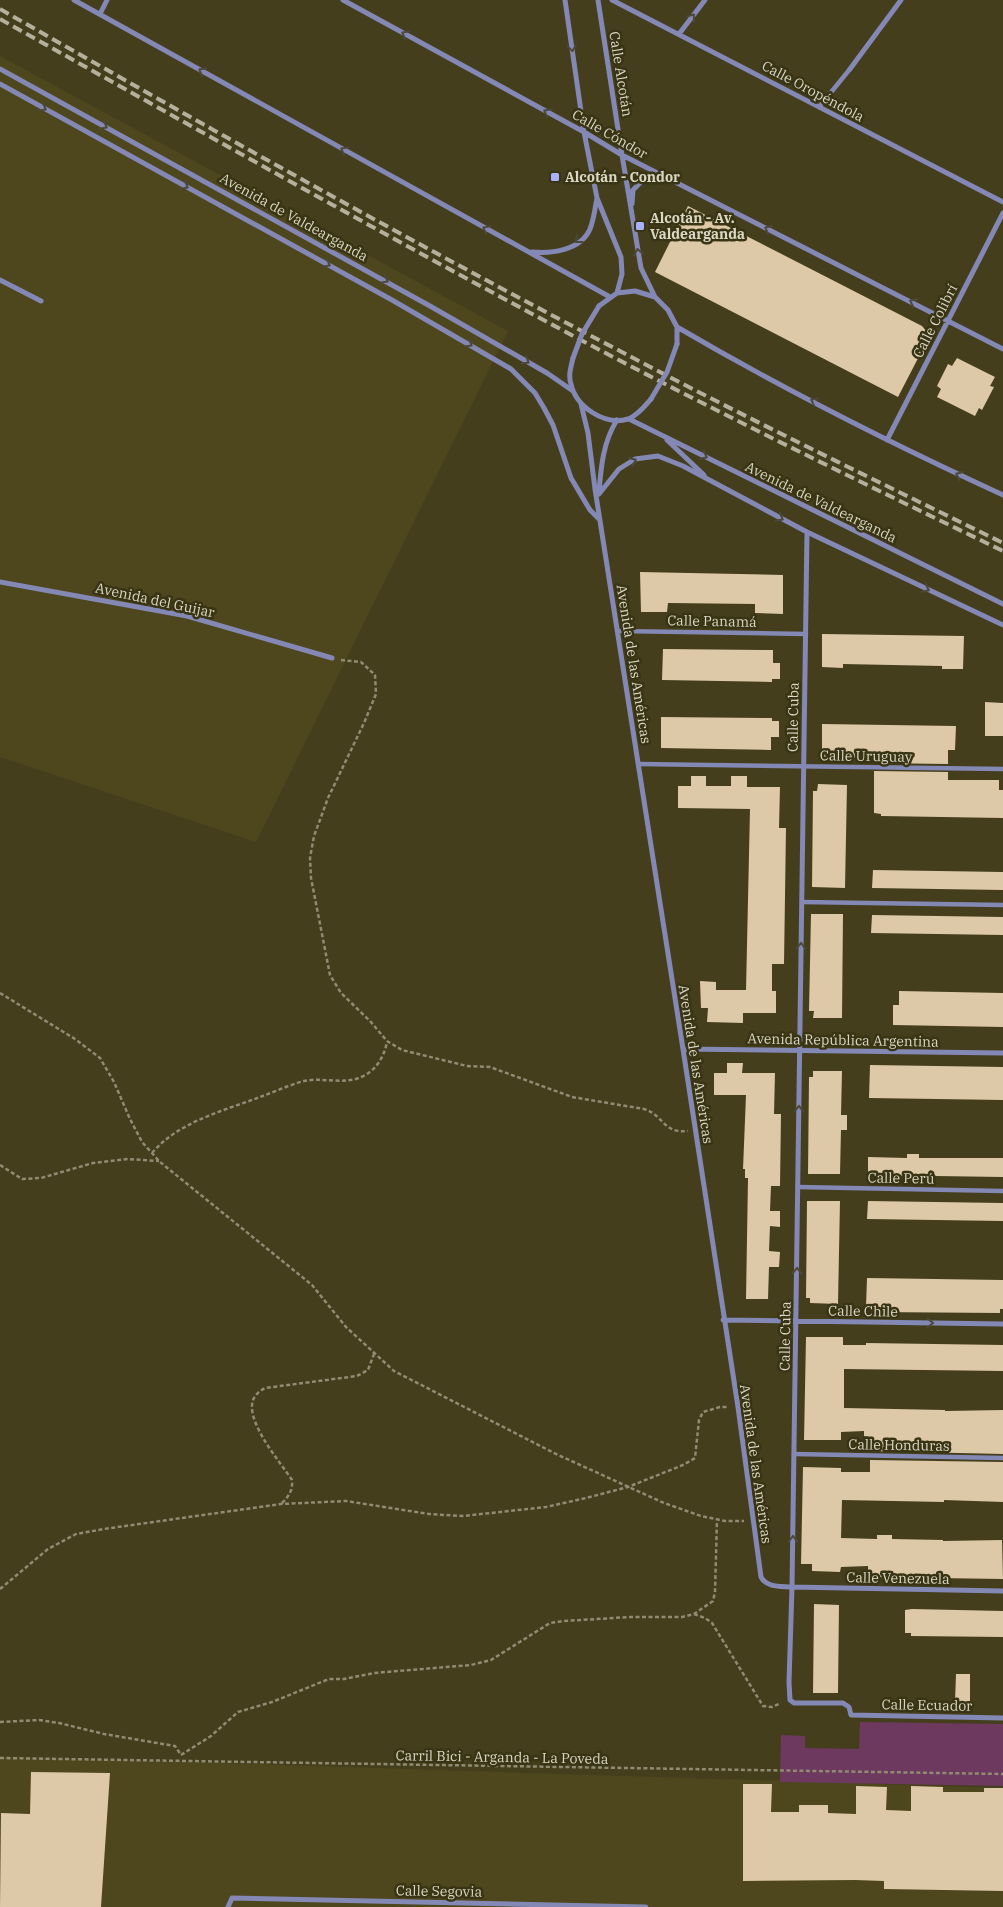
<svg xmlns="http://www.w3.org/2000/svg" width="1003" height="1907" font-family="'IBM Plex Serif',serif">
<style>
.built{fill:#4e461d}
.green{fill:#6d395e}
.building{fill:#ddc8a7}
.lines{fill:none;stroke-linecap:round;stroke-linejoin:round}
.path{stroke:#908b72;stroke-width:2.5;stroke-dasharray:4 2.5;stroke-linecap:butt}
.pedestrian{stroke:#8388b5;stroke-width:4.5}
.minor{stroke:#8388b5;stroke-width:5}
.rail{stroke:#b4b09b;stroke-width:4;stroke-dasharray:10 5;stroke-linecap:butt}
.minor-bridge{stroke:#8388b5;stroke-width:5}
.oneway{stroke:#4c493c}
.poi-dot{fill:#a9b0fc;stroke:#393413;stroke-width:2}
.labels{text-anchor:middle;stroke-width:5;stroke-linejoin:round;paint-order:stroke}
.street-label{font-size:14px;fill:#dad7c5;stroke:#393413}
.poi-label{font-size:14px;font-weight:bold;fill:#dad7c5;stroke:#393413;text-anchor:start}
</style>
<rect width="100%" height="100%" fill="#443e1d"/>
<path class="built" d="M 0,56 L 508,331 L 256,842 L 0,757 Z
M 0,1756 L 1003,1788 L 1003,1907 L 0,1907 Z"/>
<path class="green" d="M 860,1722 L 1003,1724 L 1003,1786 L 780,1782 L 781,1735 L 805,1736 L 805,1748 L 859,1749 Z"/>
<path class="building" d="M 688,206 L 922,326 L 927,332 L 928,339 L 898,397 L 655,272 Z
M 957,358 L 995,377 L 990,386 L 994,387 L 982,410 L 979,408 L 975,416 L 937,397 L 941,389 L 937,386 L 948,364 L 952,366 Z
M 640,572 L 783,575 L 783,614 L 755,613 L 755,604 L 668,603 L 667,612 L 641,612 Z
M 822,634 L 964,636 L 963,669 L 942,669 L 942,666 L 843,664 L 843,668 L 822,667 Z
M 663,649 L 773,650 L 773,663 L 780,663 L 780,679 L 772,679 L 772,682 L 662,680 Z
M 985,702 L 1003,703 L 1003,736 L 985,736 Z
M 661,717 L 772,718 L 772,721 L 779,721 L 779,737 L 771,737 L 771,750 L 661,748 Z
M 822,724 L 956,726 L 955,750 L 948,750 L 948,764 L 874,763 L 874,758 L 822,757 Z
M 874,771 L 948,772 L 948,780 L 999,780 L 999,790 L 1003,790 L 1003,818 L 881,816 L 881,814 L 874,813 Z
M 691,776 L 706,776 L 706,786 L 731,786 L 731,776 L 747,776 L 747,787 L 780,787 L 779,828 L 786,828 L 784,964 L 772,964 L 772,991 L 776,991 L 776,1013 L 743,1013 L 743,1023 L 707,1022 L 708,1008 L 701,1008 L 700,981 L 716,982 L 716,990 L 746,990 L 750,809 L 678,808 L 678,786 L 691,786 Z
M 818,784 L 847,785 L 845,888 L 812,887 L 813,791 L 817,791 Z
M 873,870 L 1003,872 L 1003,890 L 872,888 Z
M 811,914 L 843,914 L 842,1018 L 813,1018 L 814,1011 L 809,1011 Z
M 872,915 L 1003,917 L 1003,935 L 871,933 Z
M 899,991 L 1003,993 L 1003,1027 L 893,1025 L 893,1005 L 899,1005 Z
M 727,1063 L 743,1063 L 742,1073 L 775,1073 L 774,1114 L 781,1114 L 780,1186 L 771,1186 L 770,1211 L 780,1211 L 780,1227 L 770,1226 L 769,1251 L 780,1252 L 779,1267 L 769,1267 L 768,1299 L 746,1299 L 748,1178 L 745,1178 L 745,1169 L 743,1169 L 746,1095 L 714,1095 L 714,1073 L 727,1073 Z
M 870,1065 L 1003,1067 L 1003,1100 L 869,1098 Z
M 813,1071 L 842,1071 L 841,1115 L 847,1115 L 847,1130 L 841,1130 L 840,1174 L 808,1174 L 809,1077 L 813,1077 Z
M 907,1154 L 919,1154 L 919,1158 L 1003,1158 L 1003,1177 L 868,1175 L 868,1157 L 907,1158 Z
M 807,1201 L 840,1201 L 838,1304 L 810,1303 L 810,1298 L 806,1298 Z
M 868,1201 L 1003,1203 L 1003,1221 L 867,1219 Z
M 867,1278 L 1003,1280 L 1003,1309 L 1000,1309 L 1000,1313 L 872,1312 L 872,1307 L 866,1307 Z
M 806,1337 L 843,1337 L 843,1345 L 866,1345 L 866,1343 L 1003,1345 L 1003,1371 L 844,1369 L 844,1408 L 945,1410 L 945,1411 L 1003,1410 L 1003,1454 L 870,1451 L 871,1437 L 864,1436 L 864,1431 L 841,1432 L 841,1440 L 804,1440 Z
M 870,1460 L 1003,1462 L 1003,1502 L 944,1500 L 944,1502 L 842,1500 L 841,1538 L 877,1539 L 877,1535 L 892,1535 L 892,1539 L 943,1540 L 943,1541 L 1002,1540 L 1003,1579 L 868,1577 L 868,1566 L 841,1567 L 840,1572 L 812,1571 L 812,1564 L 801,1564 L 803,1467 L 841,1468 L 841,1472 L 870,1472 Z
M 814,1604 L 839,1605 L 838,1693 L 813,1693 Z
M 912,1609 L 1003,1611 L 1003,1637 L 911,1636 L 911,1633 L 905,1633 L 905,1610 Z
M 956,1674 L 970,1674 L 970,1702 L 955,1702 Z
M 31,1772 L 110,1773 L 101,1907 L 0,1907 L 1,1813 L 30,1814 Z
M 743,1784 L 772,1784 L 771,1812 L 799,1812 L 799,1805 L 828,1805 L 828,1813 L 856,1814 L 856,1786 L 887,1787 L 886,1810 L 911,1811 L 911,1786 L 943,1787 L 943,1792 L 984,1792 L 984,1788 L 1003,1788 L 1003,1891 L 884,1889 L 884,1881 L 855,1880 L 743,1881 Z"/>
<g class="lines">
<path class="path" d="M 341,660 L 361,662 L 375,675 L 376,694 L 364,723 L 328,798 L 314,836 L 310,858 L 311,878 L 330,975 L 341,993 L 370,1021 L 387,1041 L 402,1050 L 467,1066 L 490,1067 L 572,1097 L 644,1109 C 664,1115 663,1134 688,1131
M 0,993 L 75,1039 L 100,1058 L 114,1082 L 130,1119 L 142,1142 L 160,1162 L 312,1285 L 346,1327 L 394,1371 L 556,1454 L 664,1503 L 701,1516 L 725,1521 L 744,1521
M 152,1153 C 178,1122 223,1111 260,1097 C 274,1092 289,1085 304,1081 C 322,1077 344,1085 361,1077 C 376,1071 384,1057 387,1042
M 0,1165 L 22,1179 L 41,1178 L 93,1163 L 128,1159 L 159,1161
M 282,1503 C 289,1496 293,1490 292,1480 C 280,1462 251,1428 252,1406 C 252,1397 258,1392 265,1388 L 357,1376 L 368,1370 L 374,1354
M 0,1589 L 48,1549 L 76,1534 L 104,1529 L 281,1504 L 346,1501 L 429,1514 L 463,1516 L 546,1507 L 586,1498 L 628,1487 L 683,1465 L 695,1458 L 699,1420 L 703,1412 L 720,1407 L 729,1407
M 694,1614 L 705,1618 L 712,1623 L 763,1706 L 772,1707 L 781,1703
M 0,1722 L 39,1720 L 59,1723 L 104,1734 L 175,1746 L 181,1755
M 181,1755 L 211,1736 L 238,1712 L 272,1702 L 329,1679 L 344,1679 L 374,1673 L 471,1665 L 491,1660 L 550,1623 L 564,1621 L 630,1617 L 682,1617 L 694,1614 L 713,1601 L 715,1592 L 717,1519
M 0,1758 L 1003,1774"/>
<path class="pedestrian" d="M 819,107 L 850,69
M 618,631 L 806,634
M 638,764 L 1003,769
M 802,902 L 1003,905
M 798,1187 L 1003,1191
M 794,1454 L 1003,1458"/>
<path class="minor" d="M 74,0 L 610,297
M 343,0 L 584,132 L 622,155 L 1003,349
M 565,0 L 584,132 L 597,198 L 621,257 L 622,274 L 617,293
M 598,0 L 622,155 L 641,268 L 655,297
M 612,0 L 1003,202
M 100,14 L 107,0
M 679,34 L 705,0
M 0,69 L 430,306 L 547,373 L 573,391
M 850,69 L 901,0
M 0,84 L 392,300 L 511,369 L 535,393 L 544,408 L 553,425 L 571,478 L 590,510 L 599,519
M 632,204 L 633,190 L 643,180 L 662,176
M 532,252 C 552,254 581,250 590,229 C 594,219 595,208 597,198
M 0,280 L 41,301
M 599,306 L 617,293 L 635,291 L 655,297 L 668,310 L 677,327 L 677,344
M 677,327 C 783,389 892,444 1003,495
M 573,358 C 571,367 568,375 571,384 C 576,407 605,426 628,419 C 637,416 645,406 651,399
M 581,404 L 588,433 L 595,489 L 683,1049 L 738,1407 L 761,1577 C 767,1588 781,1586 792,1587 L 1003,1591
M 629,419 L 1003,604
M 667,440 L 704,475
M 887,440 L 1003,213
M 599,492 C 601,467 603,442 617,420
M 599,494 L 619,469 L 635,459 L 658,456 L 683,466 L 807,532 L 1003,625
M 807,532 L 792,1587 L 789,1682 L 790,1700 L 794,1703 L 843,1703 L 849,1707 L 851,1715 L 1003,1718
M 0,582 L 187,616 L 332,658
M 683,1049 L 1003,1053
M 723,1320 L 1003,1324
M 228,1907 L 232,1898 L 646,1907"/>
<path class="rail" d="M 0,9 C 205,126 411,242 620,351 C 746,418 875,480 1003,543
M 0,19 C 204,133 408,249 615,358 C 743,425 873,488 1003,551"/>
<path class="minor-bridge" d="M 573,358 L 582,334 L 599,306
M 651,399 L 667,372 L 677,344"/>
</g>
<defs><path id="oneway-chevron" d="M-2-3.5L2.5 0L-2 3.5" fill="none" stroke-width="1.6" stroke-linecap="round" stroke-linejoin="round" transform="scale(1.25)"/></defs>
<g class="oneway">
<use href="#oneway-chevron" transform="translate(692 17) rotate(-53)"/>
<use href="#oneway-chevron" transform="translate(405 34) rotate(-151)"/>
<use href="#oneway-chevron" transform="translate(572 48) rotate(83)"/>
<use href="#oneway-chevron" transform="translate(202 71) rotate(-151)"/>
<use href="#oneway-chevron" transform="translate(43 108) rotate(29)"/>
<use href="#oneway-chevron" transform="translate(547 112) rotate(-151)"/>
<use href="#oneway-chevron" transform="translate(104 126) rotate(29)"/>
<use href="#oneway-chevron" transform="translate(344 150) rotate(-151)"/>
<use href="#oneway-chevron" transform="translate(185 186) rotate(29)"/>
<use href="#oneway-chevron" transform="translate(486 229) rotate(-151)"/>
<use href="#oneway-chevron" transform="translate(768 229) rotate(-153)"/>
<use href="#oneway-chevron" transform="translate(578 240) rotate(142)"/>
<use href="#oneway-chevron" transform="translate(638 252) rotate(-100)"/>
<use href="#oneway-chevron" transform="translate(327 264) rotate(29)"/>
<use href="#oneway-chevron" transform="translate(385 280) rotate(29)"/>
<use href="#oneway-chevron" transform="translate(913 302) rotate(-153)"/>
<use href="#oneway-chevron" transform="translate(469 344) rotate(30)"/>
<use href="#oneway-chevron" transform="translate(526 361) rotate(30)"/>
<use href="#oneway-chevron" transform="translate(814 401) rotate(-152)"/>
<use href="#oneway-chevron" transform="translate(704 456) rotate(27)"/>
<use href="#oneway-chevron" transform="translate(633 461) rotate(-23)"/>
<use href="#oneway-chevron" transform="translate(959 475) rotate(-155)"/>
<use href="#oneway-chevron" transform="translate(780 518) rotate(28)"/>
<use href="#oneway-chevron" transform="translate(926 589) rotate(25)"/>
<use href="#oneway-chevron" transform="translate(801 946) rotate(-89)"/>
<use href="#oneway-chevron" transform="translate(799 1109) rotate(-89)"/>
<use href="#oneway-chevron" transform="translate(797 1271) rotate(-89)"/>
<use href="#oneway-chevron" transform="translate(930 1323) rotate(1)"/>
<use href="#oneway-chevron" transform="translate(793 1539) rotate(-89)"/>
</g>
<g class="poi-dot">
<rect x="550" y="172" width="10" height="10" rx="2.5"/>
<rect x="635" y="221" width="10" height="10" rx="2.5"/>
</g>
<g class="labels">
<g class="street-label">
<text transform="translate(621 74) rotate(81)" y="5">Calle Alcotán</text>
<text transform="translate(813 91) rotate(28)" y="5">Calle Oropéndola</text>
<text transform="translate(610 134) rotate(30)" y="5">Calle Cóndor</text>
<text transform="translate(294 217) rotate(29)" y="5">Avenida de Valdearganda</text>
<text transform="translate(935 321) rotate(-63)" y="5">Calle Colibrí</text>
<text transform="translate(821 502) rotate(26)" y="5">Avenida de Valdearganda</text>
<text transform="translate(155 600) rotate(12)" y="5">Avenida del Guijar</text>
<text transform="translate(712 621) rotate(1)" y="5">Calle Panamá</text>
<text transform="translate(634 664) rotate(81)" y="5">Avenida de las Américas</text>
<text transform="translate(793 717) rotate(-89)" y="5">Calle Cuba</text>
<text transform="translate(866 756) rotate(1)" y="5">Calle Uruguay</text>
<text transform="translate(843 1040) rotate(1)" y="5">Avenida República Argentina</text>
<text transform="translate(696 1064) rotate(81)" y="5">Avenida de las Américas</text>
<text transform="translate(901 1178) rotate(1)" y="5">Calle Perú</text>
<text transform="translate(863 1311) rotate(1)" y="5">Calle Chile</text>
<text transform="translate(785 1336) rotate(-89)" y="5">Calle Cuba</text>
<text transform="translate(899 1445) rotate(1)" y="5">Calle Honduras</text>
<text transform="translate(756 1464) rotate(82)" y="5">Avenida de las Américas</text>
<text transform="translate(898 1578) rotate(1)" y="5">Calle Venezuela</text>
<text transform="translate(927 1705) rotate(1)" y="5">Calle Ecuador</text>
<text transform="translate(502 1757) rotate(1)" y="5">Carril Bici - Arganda - La Poveda</text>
<text transform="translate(439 1891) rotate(1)" y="5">Calle Segovia</text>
</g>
<g class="poi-label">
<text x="565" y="182">Alcotán - Condor</text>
<text x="650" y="223">Alcotán - Av.<tspan x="650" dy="16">Valdearganda</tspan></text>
</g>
</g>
</svg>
